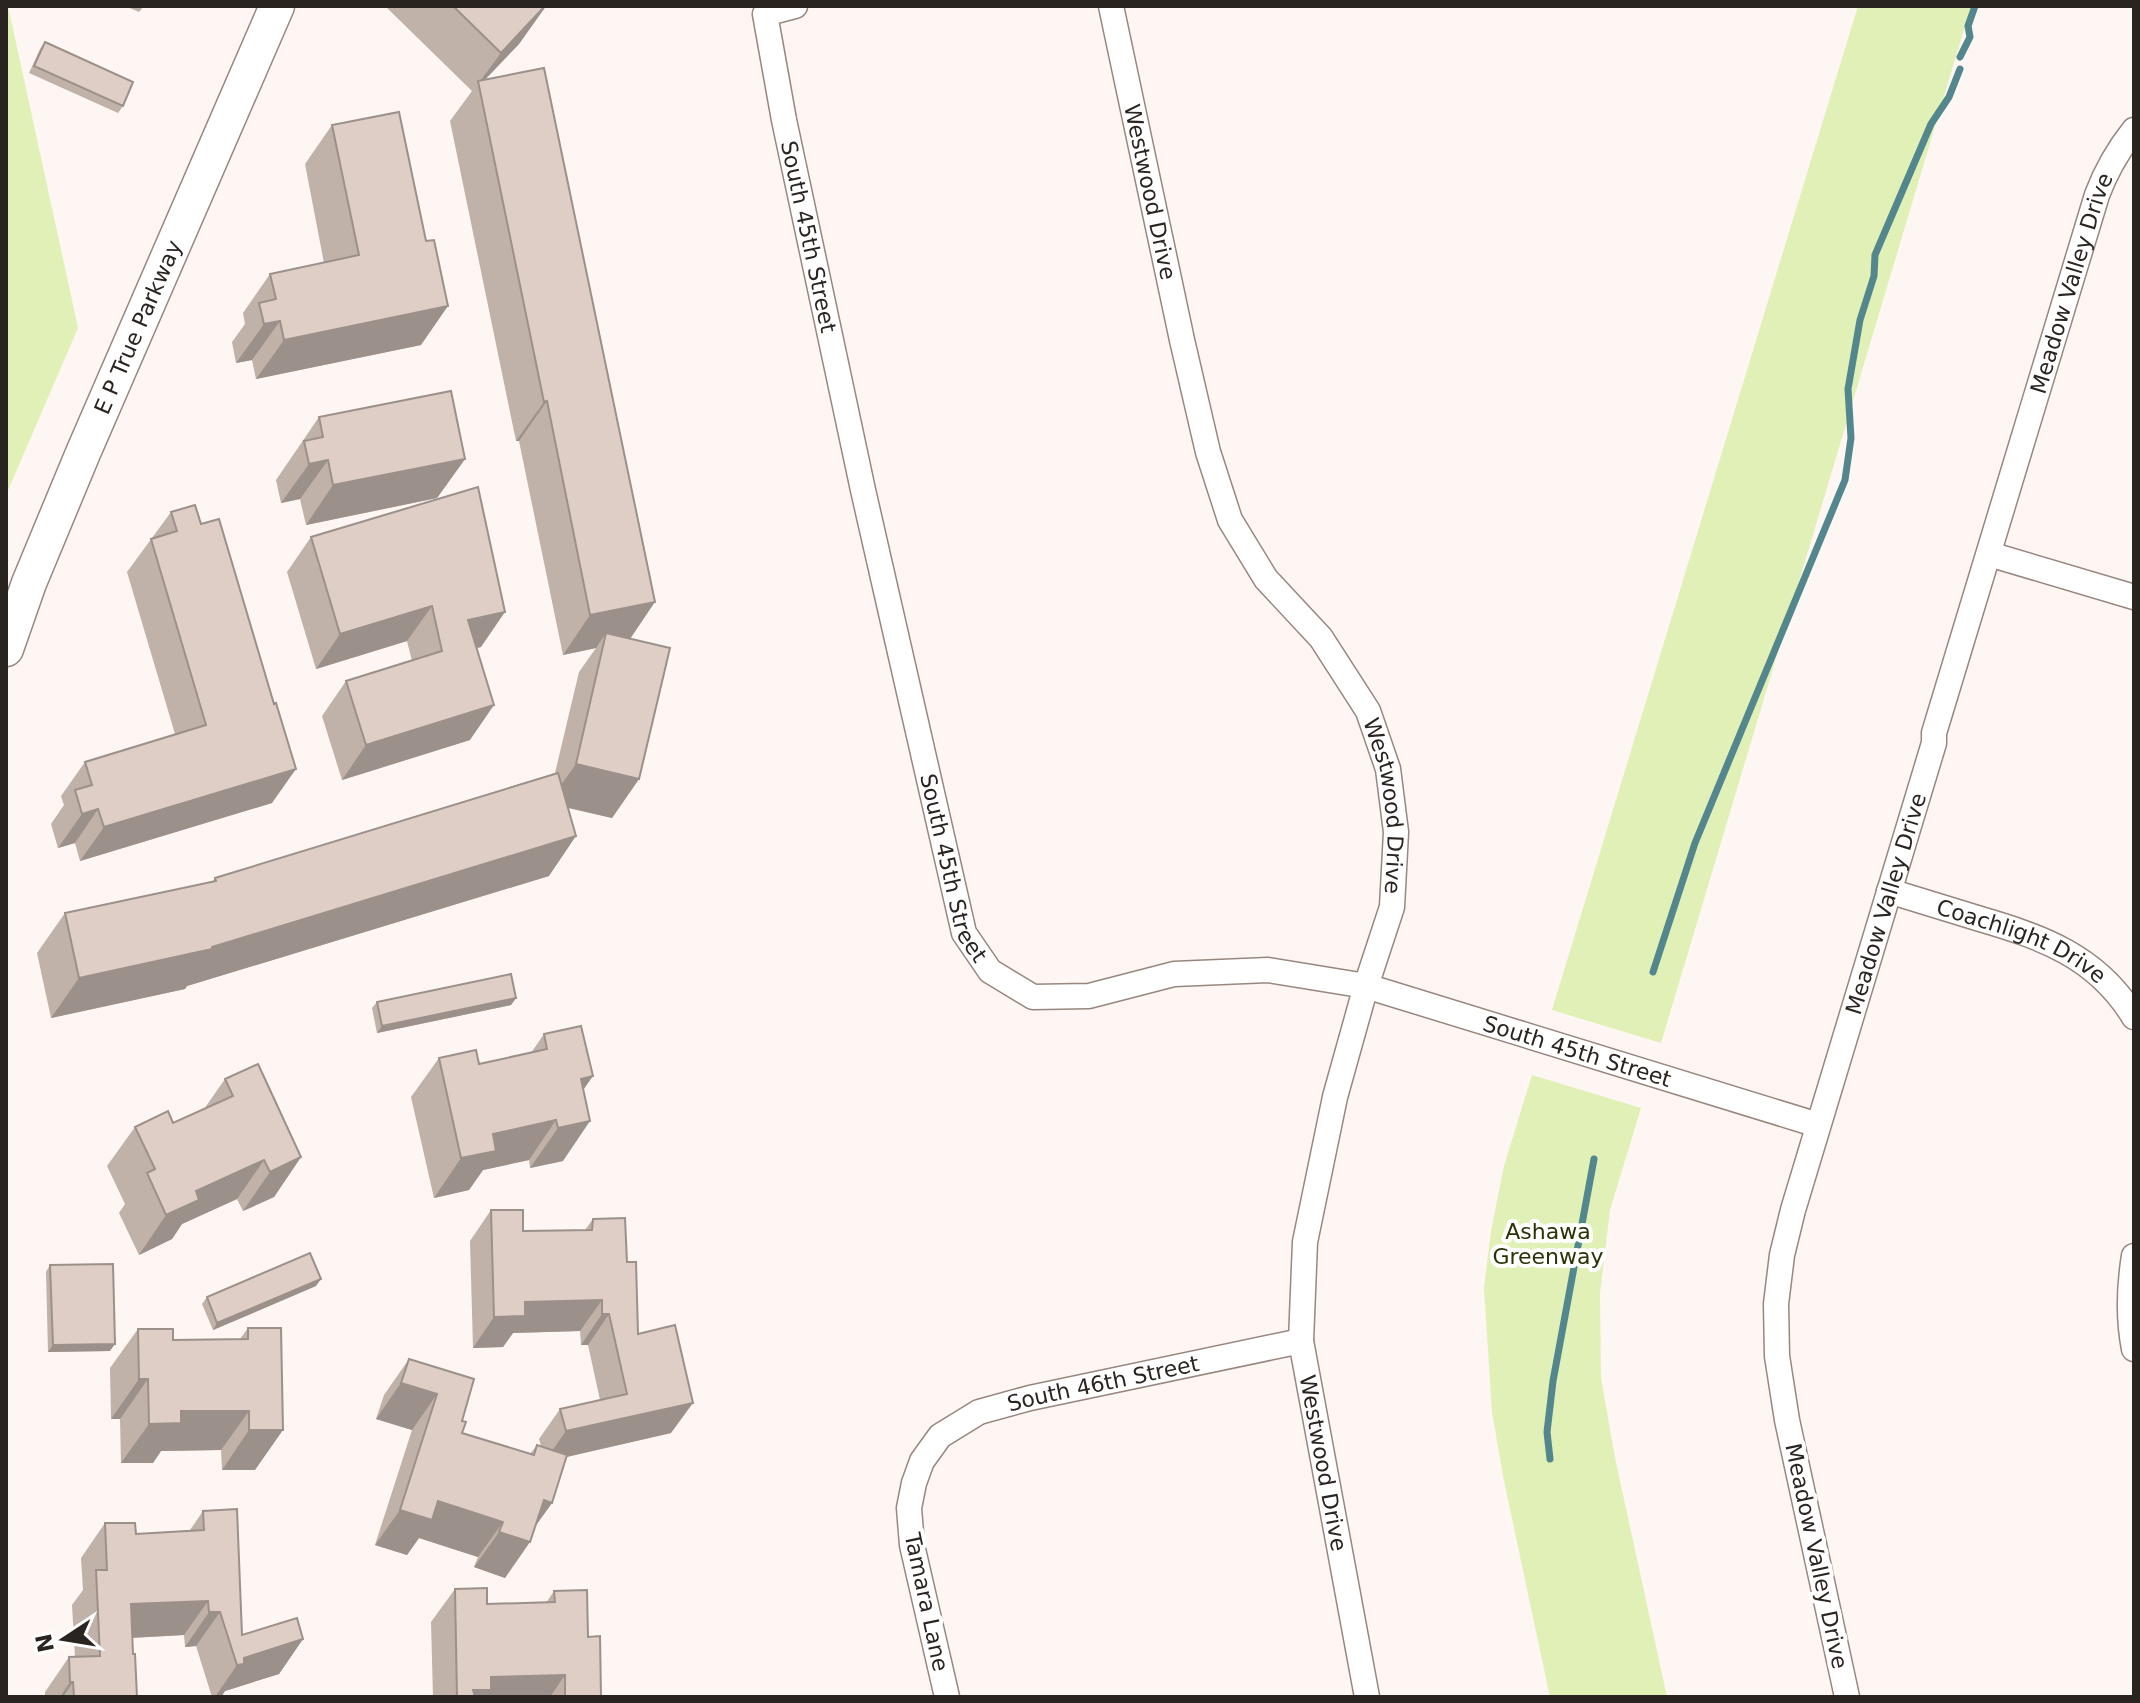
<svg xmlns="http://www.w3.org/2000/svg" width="2140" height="1703" font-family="'DejaVu Sans',sans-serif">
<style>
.green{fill:#e1f0b6}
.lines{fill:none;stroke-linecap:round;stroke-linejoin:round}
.stream{stroke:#53878d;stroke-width:7}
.minor-casing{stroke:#97877f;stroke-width:27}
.secondary-casing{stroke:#97877f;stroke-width:37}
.minor{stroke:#fff;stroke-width:24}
.secondary{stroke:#fff;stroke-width:34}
.wall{fill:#c0b1a9}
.shaded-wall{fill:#9c908a}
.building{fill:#dfcec5;stroke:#9c908a;stroke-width:2}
.labels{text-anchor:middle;stroke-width:8;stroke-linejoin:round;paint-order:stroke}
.street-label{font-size:22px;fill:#2a2421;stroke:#fff}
.park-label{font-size:22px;fill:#2a3306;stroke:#fff}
</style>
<rect width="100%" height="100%" fill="#fdf6f3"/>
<path class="green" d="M 6,6 L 8,6 L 78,328 L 6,495 Z
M 1858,6 L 1971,6 L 1661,1043 L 1552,1010 Z
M 1532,1075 L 1641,1108 L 1610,1210 L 1600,1293 L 1601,1378 L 1615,1458 L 1667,1697 L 1550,1697 L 1504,1481 L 1492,1412 L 1484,1288 L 1491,1231 L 1504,1166 Z"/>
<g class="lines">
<path class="stream" d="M 1960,57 L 1970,37 L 1968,26 L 1975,6
M 1653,972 L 1695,843 L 1845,480 L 1851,438 L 1848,389 L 1860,320 L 1874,276 L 1875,255 L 1931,124 L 1949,97 L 1960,69
M 1550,1459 L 1547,1432 L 1553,1381 L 1594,1159"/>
<defs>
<g id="minor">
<path id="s1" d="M 795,6 L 765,14 L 784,120 L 863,490 L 964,933 L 990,971 L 1033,997 L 1089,996 L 1174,974 L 1268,970 L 1366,986 L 1818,1125"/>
<path id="s2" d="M 1111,6 L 1182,340 L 1208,452 L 1230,520 L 1266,579 L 1321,638 L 1368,711 L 1388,769 L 1396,832 L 1392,907 L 1366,986 L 1335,1097 L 1305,1242 L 1301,1341 L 1367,1697"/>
<path d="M 1989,554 L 2134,597"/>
<path id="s3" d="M 1889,891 C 1918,900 1948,909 1977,918 C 2042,937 2097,956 2134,1017"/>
<path d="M 2134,1256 C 2129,1287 2128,1318 2134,1349"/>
<path id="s4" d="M 947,1697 L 912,1545 L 909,1508 L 914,1483 L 922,1461 L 940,1436 L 979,1412 L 1030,1398 L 1301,1341"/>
<path id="s5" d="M 1847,1697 L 1787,1420 L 1777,1356 L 1776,1304 L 1782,1255 L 1793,1210 L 1934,743 L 1934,733 L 2097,195 C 2106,171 2118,150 2134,130"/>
</g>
<g id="secondary">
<path id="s6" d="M 6,649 L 29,583 L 83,453 L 277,6"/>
</g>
</defs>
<use href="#minor" class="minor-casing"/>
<use href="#secondary" class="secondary-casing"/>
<use href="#minor" class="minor"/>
<use href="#secondary" class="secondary"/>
</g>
<path class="wall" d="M 125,6 L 144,6 L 139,12 Z
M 385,6 L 546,6 L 519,44 L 484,80 L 630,638 L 639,779 L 612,818 L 568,808 L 549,876 L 187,986 L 185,989 L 51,1018 L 37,953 L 65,913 L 212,882 L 215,878 L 555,773 L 579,672 L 596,648 L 563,655 L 519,441 L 516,441 L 450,121 L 472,91 Z
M 45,42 L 123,106 L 118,113 L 29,73 L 40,49 Z
M 332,125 L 421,345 L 256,379 L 252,360 L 236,363 L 232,342 L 245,324 L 243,313 L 270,274 L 324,263 L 305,164 Z
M 319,417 L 465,459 L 437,498 L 306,525 L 300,499 L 281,503 L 276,480 Z
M 478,487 L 481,647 L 477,648 L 470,740 L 342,780 L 322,716 L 346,681 L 412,661 L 407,641 L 316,669 L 287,572 L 311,537 Z
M 171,512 L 272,803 L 80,861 L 75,843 L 58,848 L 51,824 L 64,805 L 61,796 L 85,762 L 175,734 L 127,572 Z
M 516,998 L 511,1005 L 377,1033 L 372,1008 L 377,1002 Z
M 544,1034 L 583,1090 L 563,1161 L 530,1168 L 529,1160 L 483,1170 L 469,1190 L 434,1198 L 411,1097 L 439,1058 L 479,1064 L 531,1053 Z
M 225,1079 L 301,1157 L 274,1197 L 243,1211 L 237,1199 L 182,1224 L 172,1239 L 139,1255 L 119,1213 L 125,1204 L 107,1166 L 135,1127 L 173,1123 L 204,1109 Z
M 491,1210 L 523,1231 L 585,1230 L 593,1219 L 627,1262 L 638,1334 L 671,1433 L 567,1457 L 552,1503 L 535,1526 L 505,1578 L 474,1567 L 478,1557 L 419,1538 L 407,1555 L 375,1545 L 412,1430 L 376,1419 L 384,1395 L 409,1359 L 462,1421 L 462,1433 L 530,1454 L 537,1445 L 541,1446 L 539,1439 L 560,1409 L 600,1400 L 588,1345 L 581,1345 L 580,1331 L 513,1333 L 503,1347 L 473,1348 L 470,1241 Z
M 50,1265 L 110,1351 L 48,1352 L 46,1272 Z
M 316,1286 L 213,1330 L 202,1304 L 207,1297 Z
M 248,1328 L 255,1470 L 222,1470 L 221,1450 L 161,1451 L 153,1463 L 121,1463 L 120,1419 L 111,1419 L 110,1368 L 138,1329 L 173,1340 L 240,1339 Z
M 203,1511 L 242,1635 L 303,1639 L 279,1674 L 225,1691 L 221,1697 L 212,1697 L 196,1646 L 185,1647 L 184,1635 L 132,1638 L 133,1654 L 137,1697 L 45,1697 L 45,1692 L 69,1657 L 75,1657 L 72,1605 L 83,1590 L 81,1558 L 105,1523 L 136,1534 L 190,1530 Z
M 455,1589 L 487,1604 L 546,1603 L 554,1591 L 588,1637 L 601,1697 L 433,1697 L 431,1622 Z"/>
<path class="shaded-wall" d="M 546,6 L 519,44 L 479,86 L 478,84 L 501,53 Z
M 448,306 L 421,345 L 256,379 L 284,340 Z
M 280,321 L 252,360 L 236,363 L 264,324 Z
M 547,401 L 519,441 L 516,441 L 544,402 Z
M 465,459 L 437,498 L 306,525 L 333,485 Z
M 328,460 L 300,499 L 281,503 L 309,464 Z
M 655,602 L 628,642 L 606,633 L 596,648 L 563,655 L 590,615 Z
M 432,606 L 407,641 L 316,669 L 340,634 Z
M 505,612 L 481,647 L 444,655 L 468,620 Z
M 494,705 L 470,740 L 342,780 L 366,745 Z
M 576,764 L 639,779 L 612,818 L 548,803 Z
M 296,769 L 272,803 L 80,861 L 104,827 Z
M 98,809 L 75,843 L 58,848 L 82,814 Z
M 576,836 L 549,876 L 187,986 L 185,989 L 51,1018 L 79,978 L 212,947 Z
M 516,998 L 511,1005 L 377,1033 L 382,1026 Z
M 593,1076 L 565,1116 L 581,1079 Z
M 556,1120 L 529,1160 L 483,1170 L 469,1190 L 434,1198 L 461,1158 L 493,1134 Z
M 590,1121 L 563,1161 L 530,1168 L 558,1128 Z
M 301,1157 L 274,1197 L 243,1211 L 270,1172 Z
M 264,1160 L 237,1199 L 182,1224 L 172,1239 L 139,1255 L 166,1215 L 196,1191 Z
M 321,1279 L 316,1286 L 213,1330 L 217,1323 Z
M 602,1300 L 580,1331 L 513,1333 L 503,1347 L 473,1348 L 494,1317 L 525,1302 Z
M 602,1314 L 609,1314 L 588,1345 L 581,1345 Z
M 115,1344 L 110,1351 L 48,1352 L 53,1345 Z
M 139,1379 L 148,1379 L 120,1419 L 111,1419 Z
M 401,1383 L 437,1394 L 412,1430 L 376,1419 Z
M 693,1403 L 671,1433 L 544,1462 L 566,1431 Z
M 181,1411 L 249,1411 L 221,1450 L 161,1451 L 153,1463 L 121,1463 L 149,1424 Z
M 249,1430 L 283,1430 L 255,1470 L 222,1470 Z
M 544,1500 L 552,1503 L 527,1538 Z
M 438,1501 L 503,1522 L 478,1557 L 419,1538 L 407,1555 L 375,1545 L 400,1510 Z
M 499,1532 L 530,1542 L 505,1578 L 474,1567 Z
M 208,1601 L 184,1635 L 107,1639 L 131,1604 Z
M 209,1612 L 220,1612 L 196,1646 L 185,1647 Z
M 303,1639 L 279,1674 L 225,1691 L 221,1697 L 215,1697 L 237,1665 L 244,1658 Z
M 565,1675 L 550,1697 L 468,1697 L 473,1690 L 491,1677 Z
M 70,1682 L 73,1682 L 63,1697 L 60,1697 Z"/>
<path class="building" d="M 453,6 L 545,6 L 501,53 Z
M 45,42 L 133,82 L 123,106 L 34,66 Z
M 544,68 L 655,602 L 590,615 L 547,401 L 544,402 L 478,81 Z
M 399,112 L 426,241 L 434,240 L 448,306 L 284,340 L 280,321 L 264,324 L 259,303 L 276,299 L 270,274 L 359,255 L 332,125 Z
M 451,391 L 465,459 L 333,485 L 328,460 L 309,464 L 304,441 L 323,437 L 319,417 Z
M 478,487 L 505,612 L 468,620 L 494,705 L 366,745 L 346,681 L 442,651 L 432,606 L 340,634 L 311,537 Z
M 195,505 L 201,524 L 219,519 L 274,704 L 276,703 L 296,769 L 104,827 L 98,809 L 82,814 L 75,790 L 92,785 L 85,762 L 206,725 L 151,539 L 177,531 L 171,512 Z
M 606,633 L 670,648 L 639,779 L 576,764 Z
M 558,773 L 576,836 L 212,947 L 212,949 L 79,978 L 65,913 L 216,881 L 215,878 Z
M 511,974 L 516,998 L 382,1026 L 377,1002 Z
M 581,1026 L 593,1076 L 581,1079 L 590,1121 L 558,1128 L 556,1120 L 493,1134 L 496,1151 L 461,1158 L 439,1058 L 476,1050 L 479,1064 L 547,1049 L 544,1034 Z
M 258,1064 L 301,1157 L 270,1172 L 264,1160 L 196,1191 L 199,1200 L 166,1215 L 147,1173 L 155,1169 L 135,1127 L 168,1111 L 173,1123 L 233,1096 L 225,1079 Z
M 491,1210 L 523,1210 L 523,1231 L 592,1230 L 593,1219 L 625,1218 L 627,1262 L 636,1262 L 638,1334 L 675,1325 L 693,1403 L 566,1431 L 560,1409 L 627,1394 L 609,1314 L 602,1314 L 602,1300 L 525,1302 L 525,1316 L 494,1317 Z
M 310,1253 L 321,1279 L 217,1323 L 207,1297 Z
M 113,1264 L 115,1344 L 53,1345 L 50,1265 Z
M 248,1328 L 281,1328 L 283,1430 L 249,1430 L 249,1411 L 181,1411 L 181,1423 L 149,1424 L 148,1379 L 139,1379 L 138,1329 L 173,1329 L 173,1340 L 248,1339 Z
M 409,1359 L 474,1379 L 462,1421 L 466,1422 L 462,1433 L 534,1455 L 537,1445 L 567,1455 L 552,1503 L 544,1500 L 530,1542 L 499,1532 L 503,1522 L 438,1501 L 432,1520 L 400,1510 L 437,1394 L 401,1383 Z
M 237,1509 L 242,1635 L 297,1618 L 303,1639 L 244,1658 L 244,1664 L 237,1665 L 220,1612 L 209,1612 L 208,1601 L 131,1604 L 133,1654 L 135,1654 L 137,1697 L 74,1697 L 73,1682 L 70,1682 L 69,1657 L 100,1656 L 96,1570 L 107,1570 L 105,1523 L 135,1523 L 136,1534 L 204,1530 L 203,1511 Z
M 487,1588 L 487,1604 L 555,1602 L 554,1591 L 587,1590 L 588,1637 L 600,1636 L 601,1697 L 565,1697 L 565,1675 L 491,1677 L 491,1690 L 473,1690 L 475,1697 L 457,1697 L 455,1589 Z"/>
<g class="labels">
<g class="street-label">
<text dy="8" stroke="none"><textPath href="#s2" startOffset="190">Westwood Drive</textPath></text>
<text dy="8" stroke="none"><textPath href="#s1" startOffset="258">South 45th Street</textPath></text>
<text dy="8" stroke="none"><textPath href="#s5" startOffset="1464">Meadow Valley Drive</textPath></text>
<text dy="8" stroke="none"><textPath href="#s6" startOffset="348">E P True Parkway</textPath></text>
<text dy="8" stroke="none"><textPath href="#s2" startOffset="862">Westwood Drive</textPath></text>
<text dy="8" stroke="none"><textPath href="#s1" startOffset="906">South 45th Street</textPath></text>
<text dy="8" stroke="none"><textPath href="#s5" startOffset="816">Meadow Valley Drive</textPath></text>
<text dy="8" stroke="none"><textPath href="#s3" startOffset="142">Coachlight Drive</textPath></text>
<text dy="8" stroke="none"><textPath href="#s1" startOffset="1626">South 45th Street</textPath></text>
<text dy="8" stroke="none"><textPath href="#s4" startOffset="446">South 46th Street</textPath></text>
<text dy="8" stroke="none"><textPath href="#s2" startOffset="1534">Westwood Drive</textPath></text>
<text transform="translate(1817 1556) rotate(78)" y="8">Meadow Valley Drive</text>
<text transform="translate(927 1602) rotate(78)" y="8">Tamara Lane</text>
</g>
<g class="park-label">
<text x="1548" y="1239">Ashawa<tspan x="1548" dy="25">Greenway</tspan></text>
</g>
</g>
<rect width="2140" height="1703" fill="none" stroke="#2a2421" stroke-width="16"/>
<g transform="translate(64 1639) rotate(258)" stroke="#ffffff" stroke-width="6" paint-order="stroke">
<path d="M0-6L14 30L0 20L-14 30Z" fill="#2a2421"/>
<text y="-12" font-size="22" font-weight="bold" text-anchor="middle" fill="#2a2421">N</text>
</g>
</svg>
